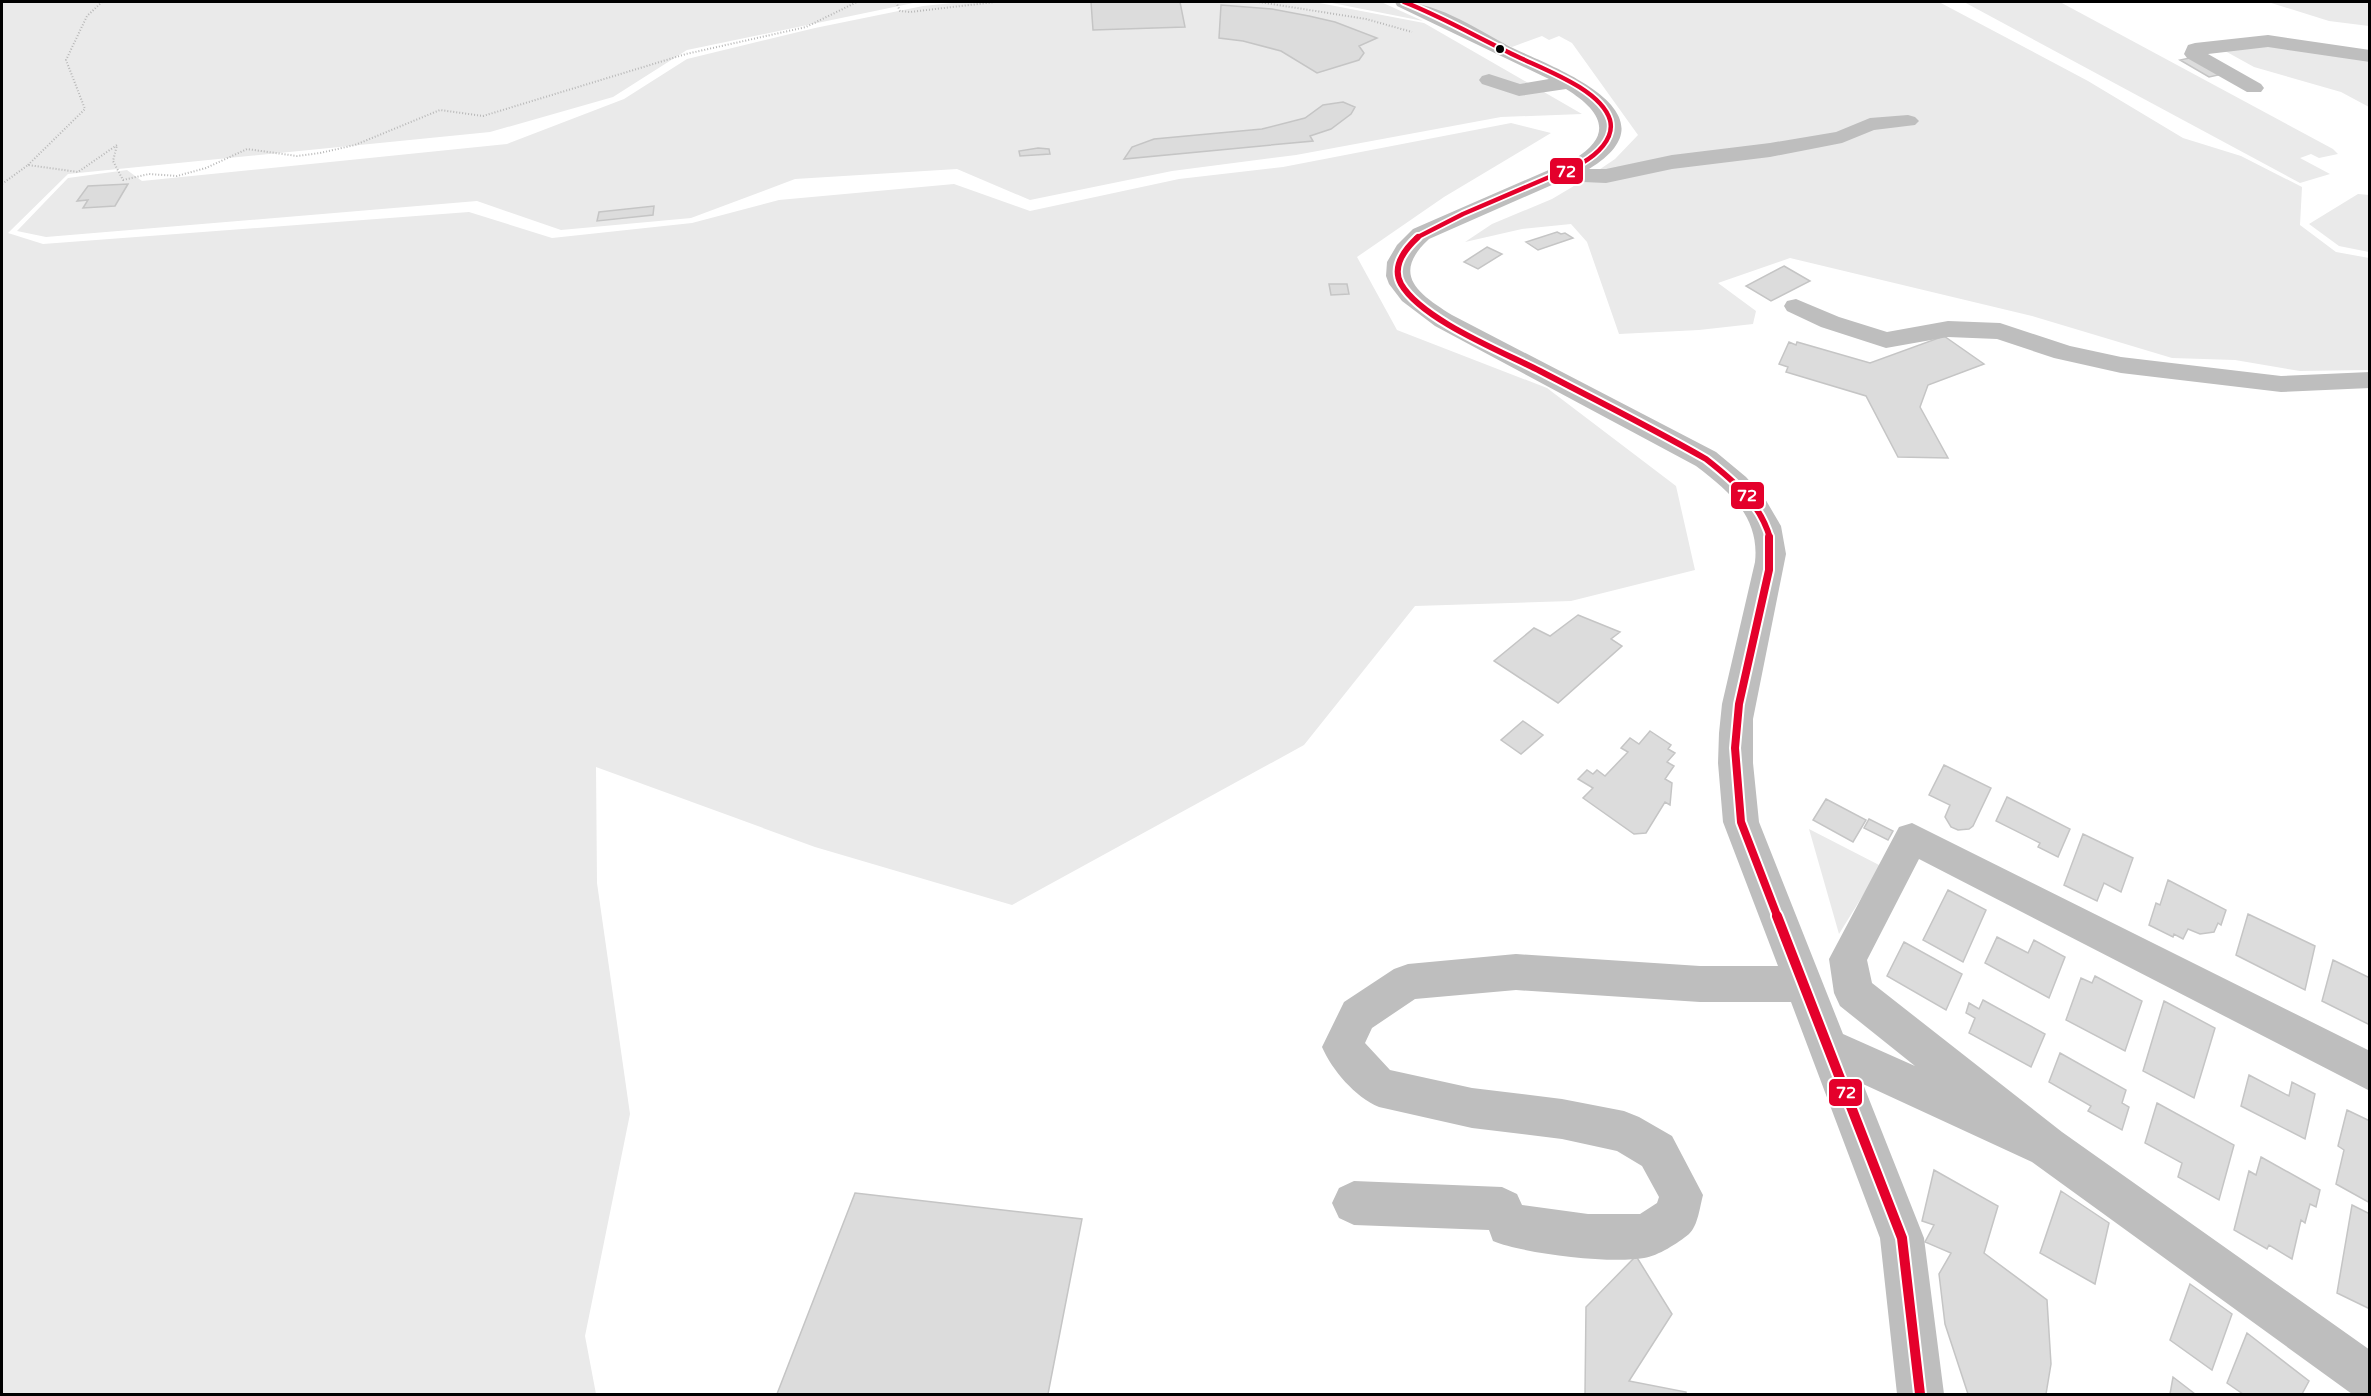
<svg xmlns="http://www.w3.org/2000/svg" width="2371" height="1396" font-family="'Varela Round',sans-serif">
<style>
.green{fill:#eaeaea}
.building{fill:#dcdcdc;stroke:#c5c5c5;stroke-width:1.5}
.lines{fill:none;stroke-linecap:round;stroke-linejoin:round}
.path{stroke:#b8b8b8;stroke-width:2;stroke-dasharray:1 2;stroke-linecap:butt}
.minor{fill:#bebebe;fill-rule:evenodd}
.bus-1-far3-casing{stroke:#fff;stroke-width:8}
.bus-1-far2-casing{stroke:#fff;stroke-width:10}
.bus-1-far1-casing{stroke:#fff;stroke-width:12}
.bus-1-casing{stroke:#fff;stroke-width:14}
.bus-1-far3{stroke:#e4002b;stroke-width:4.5}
.bus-1-far2{stroke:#e4002b;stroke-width:6}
.bus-1-far1{stroke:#e4002b;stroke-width:8}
.bus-1{stroke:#e4002b;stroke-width:10}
.bus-dot{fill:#000;stroke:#fff;stroke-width:2}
.line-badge{stroke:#fff;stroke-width:2}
.badge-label{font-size:16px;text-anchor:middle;font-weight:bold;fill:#fff}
</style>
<rect width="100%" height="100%" fill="#fff"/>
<path class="green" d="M 2,2 L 918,2 L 687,50 L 613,97 L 490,132 L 68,174 L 8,233 L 43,244 L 469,212 L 552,238 L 692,223 L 779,200 L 954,184 L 1030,211 L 1179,179 L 1283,167 L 1511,123 L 1551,133 L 1444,197 L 1357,257 L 1397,330 L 1547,388 L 1676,486 L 1695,570 L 1571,601 L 1415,606 L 1304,745 L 1012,905 L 815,847 L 596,767 L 597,883 L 630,1114 L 585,1336 L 596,1394 L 2,1394 Z
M 962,2 L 1314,2 L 1424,23 L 1582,114 L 1501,117 L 1296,155 L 1172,171 L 1030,200 L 957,169 L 795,179 L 691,218 L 561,230 L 477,201 L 46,237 L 17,231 L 68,178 L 127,170 L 142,181 L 507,144 L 624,99 L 687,59 L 815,28 L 923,6 Z
M 1327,2 L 1381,2 L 1423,21 Z
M 1412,2 L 1939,2 L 2088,81 L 2183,138 L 2241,156 L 2302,187 L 2300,225 L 2336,252 L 2369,258 L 2369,370 L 2300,371 L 2235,360 L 2172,358 L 2032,316 L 1790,258 L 1718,283 L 1756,311 L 1753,324 L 1699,330 L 1619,334 L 1587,242 L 1571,224 L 1522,229 L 1465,242 L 1492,224 L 1552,199 L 1584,180 L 1615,159 L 1638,135 L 1572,43 L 1559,36 L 1549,40 L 1542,36 L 1512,47 Z
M 1964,2 L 2060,2 L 2333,149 L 2338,154 L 2319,158 L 2311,154 L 2300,158 L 2330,174 L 2300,183 Z
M 2268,2 L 2369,2 L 2369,26 L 2329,21 Z
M 2257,47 L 2284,47 L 2369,59 L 2369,107 L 2341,92 L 2254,67 L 2225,51 Z
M 2358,194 L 2369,195 L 2369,252 L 2339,246 L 2309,224 Z
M 1809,829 L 1881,866 L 1839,934 Z"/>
<path class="building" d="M 1091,2 L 1180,2 L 1185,27 L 1093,30 Z
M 1221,5 L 1272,9 L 1309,16 L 1335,22 L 1377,38 L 1359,46 L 1364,53 L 1359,60 L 1317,73 L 1281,51 L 1243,41 L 1219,38 Z
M 2194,57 L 2223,74 L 2209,77 L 2180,60 Z
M 1343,102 L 1355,107 L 1351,114 L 1331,129 L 1310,136 L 1313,141 L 1124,159 L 1132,147 L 1154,139 L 1262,129 L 1305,118 L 1323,105 Z
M 1038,148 L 1049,149 L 1050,154 L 1020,156 L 1019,151 Z
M 128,184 L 115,206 L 83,208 L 88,200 L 77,201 L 88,186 Z
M 654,206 L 653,215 L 597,221 L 599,212 Z
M 1557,232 L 1561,234 L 1565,233 L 1573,238 L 1538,250 L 1526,242 Z
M 1487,247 L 1502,254 L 1478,269 L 1464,262 Z
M 1784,266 L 1810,281 L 1771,301 L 1746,286 Z
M 1329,284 L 1347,284 L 1349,294 L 1331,295 Z
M 1944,336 L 1984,364 L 1928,385 L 1920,407 L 1948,458 L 1898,457 L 1866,396 L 1786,372 L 1788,367 L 1779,364 L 1789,342 L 1796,345 L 1797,342 L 1870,363 Z
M 1578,615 L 1620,632 L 1611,639 L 1622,646 L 1558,703 L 1494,661 L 1534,628 L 1550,636 Z
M 1523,721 L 1543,735 L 1521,754 L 1501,740 Z
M 1650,731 L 1671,745 L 1668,749 L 1675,753 L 1667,762 L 1674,766 L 1665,779 L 1672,783 L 1670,805 L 1665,802 L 1646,833 L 1634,834 L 1583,798 L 1593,788 L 1578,779 L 1587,770 L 1593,774 L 1597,770 L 1605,776 L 1628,752 L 1621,748 L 1630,738 L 1639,744 Z
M 1944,765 L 1991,788 L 1973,826 L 1969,829 L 1958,830 L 1951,827 L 1945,817 L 1950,805 L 1929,795 Z
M 2007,797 L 2070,829 L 2058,857 L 2038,847 L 2040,843 L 1996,821 Z
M 1826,799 L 1866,820 L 1853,842 L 1813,820 Z
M 1869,819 L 1893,831 L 1888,840 L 1864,828 Z
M 2083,834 L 2133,858 L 2121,892 L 2104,883 L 2097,901 L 2064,885 Z
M 2168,880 L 2226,910 L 2221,925 L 2218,923 L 2214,932 L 2200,934 L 2188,929 L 2183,939 L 2174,934 L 2173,937 L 2149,925 L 2156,903 L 2160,905 Z
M 1948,890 L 1986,910 L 1963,962 L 1923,940 Z
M 2248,914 L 2315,946 L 2305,990 L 2236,955 Z
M 1997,937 L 2028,953 L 2034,940 L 2065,957 L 2049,998 L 1985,963 Z
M 1904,942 L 1962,974 L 1946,1010 L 1887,976 Z
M 2333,960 L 2370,978 L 2370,1025 L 2322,1001 Z
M 2095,976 L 2142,1001 L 2125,1051 L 2066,1020 L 2081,978 L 2092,983 Z
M 1983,1000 L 2045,1034 L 2031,1067 L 1969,1033 L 1975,1018 L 1966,1013 L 1969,1003 L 1979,1009 Z
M 2164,1001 L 2215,1028 L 2194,1098 L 2143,1071 Z
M 2060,1053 L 2126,1090 L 2122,1103 L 2129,1107 L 2122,1130 L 2088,1111 L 2091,1106 L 2049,1082 Z
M 2249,1075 L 2289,1096 L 2292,1082 L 2315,1094 L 2305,1139 L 2241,1106 Z
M 2157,1103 L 2234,1145 L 2219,1200 L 2178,1177 L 2182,1163 L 2145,1143 Z
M 2347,1110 L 2370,1121 L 2370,1203 L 2336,1184 L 2344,1150 L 2338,1146 Z
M 2261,1157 L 2320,1190 L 2316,1207 L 2310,1204 L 2305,1223 L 2301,1220 L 2292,1259 L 2269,1245 L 2267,1249 L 2234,1230 L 2249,1171 L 2256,1175 Z
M 1934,1170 L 1998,1206 L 1984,1253 L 2047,1300 L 2051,1364 L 2046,1394 L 1968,1394 L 1945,1324 L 1939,1274 L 1951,1253 L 1925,1242 L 1934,1225 L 1922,1221 Z
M 2061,1191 L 2109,1223 L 2095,1284 L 2040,1253 Z
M 855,1193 L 1082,1219 L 1048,1394 L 777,1394 Z
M 2352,1205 L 2370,1214 L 2370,1309 L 2337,1293 Z
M 1636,1256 L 1672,1314 L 1629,1381 L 1686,1392 L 1686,1394 L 1585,1394 L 1586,1307 Z
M 2190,1284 L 2232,1314 L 2212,1370 L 2170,1340 Z
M 2247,1333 L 2309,1381 L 2302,1394 L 2243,1394 L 2227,1383 Z
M 2173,1377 L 2195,1394 L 2170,1394 Z"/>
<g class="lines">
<path class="path" d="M 896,2 L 900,11 L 910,12 L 995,2
M 1259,2 L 1366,19 L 1412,32
M 28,165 L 85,109 L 66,60 L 87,16 L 102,2
M 2,184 L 28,165 L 78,172 L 117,145 L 113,161 L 123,180 L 149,174 L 177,176 L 206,168 L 247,149 L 297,156 L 320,153 L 355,145 L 440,110 L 483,116 L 686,54 L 806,27 L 857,2"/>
<path class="minor" d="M 1395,2 C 1438,0 1480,32 1517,50 C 1561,70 1678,115 1589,169 L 1606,169 L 1672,155 L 1770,143 L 1836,132 L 1870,118 L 1908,115 L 1915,117 L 1919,121 L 1915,125 L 1874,130 L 1842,143 L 1770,157 L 1672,169 L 1606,183 L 1583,182 L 1570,177 L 1429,239 C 1390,275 1419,294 1452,315 L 1716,452 L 1746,477 L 1764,497 L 1781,526 L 1786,554 L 1753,719 L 1753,763 L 1759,822 L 1843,1034 L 1915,1066 L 1840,1006 L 1834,993 L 1829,959 L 1899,827 L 1912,823 L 2370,1051 L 2370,1091 L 1919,859 L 1867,960 L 1872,983 L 2062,1132 L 2370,1350 L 2370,1394 L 2352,1394 L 2032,1162 L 1863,1084 L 1924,1238 L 1944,1394 L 1897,1394 L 1880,1238 L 1791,1002 L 1700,1002 L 1516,990 L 1415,999 L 1372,1028 L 1365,1043 L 1390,1070 L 1472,1088 L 1562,1099 L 1624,1111 L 1639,1117 L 1672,1136 L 1703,1195 C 1700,1206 1698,1226 1689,1234 C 1678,1243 1658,1256 1644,1258 C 1610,1264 1525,1254 1493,1241 L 1489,1230 L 1354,1225 L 1339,1218 L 1332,1203 L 1339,1188 L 1354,1181 L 1502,1187 L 1517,1194 L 1522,1205 L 1588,1214 L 1640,1214 L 1657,1203 L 1659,1197 L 1642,1166 L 1617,1151 L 1562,1139 L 1472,1128 L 1379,1107 C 1355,1097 1332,1070 1322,1047 L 1344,1002 L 1394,969 L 1408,964 L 1516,954 L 1700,966 L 1778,966 L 1723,822 L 1718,763 L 1719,733 L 1722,704 L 1755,562 C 1760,517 1729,491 1696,466 L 1435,326 L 1402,301 L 1389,284 L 1386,276 L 1387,262 L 1397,245 L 1413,229 L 1574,159 C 1616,134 1600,110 1566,89 L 1519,96 L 1482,84 L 1479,80 L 1482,76 L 1489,74 L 1520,84 L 1549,79 L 1397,6 Z
M 2268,35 L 2370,50 L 2370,62 L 2268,47 L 2208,54 L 2261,84 L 2264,88 L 2261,92 L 2247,92 L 2187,58 L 2184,54 L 2188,45 L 2195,43 Z
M 1796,299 L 1839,317 L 1887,332 L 1948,321 L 2000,323 L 2070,346 L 2121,357 L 2281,376 L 2370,372 L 2370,388 L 2281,392 L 2121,373 L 2054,358 L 1997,339 L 1948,337 L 1886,348 L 1821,327 L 1787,311 L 1784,306 L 1787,301 Z"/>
<defs>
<path id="bus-1-far3" d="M 1404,2 C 1440,16 1473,35 1508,52 C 1536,67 1600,87 1610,120 C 1615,139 1596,155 1582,163 L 1463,214 L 1416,238"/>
<path id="bus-1-far2" d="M 1418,237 C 1405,249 1391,266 1401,284 C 1422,320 1503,352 1540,371 C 1596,400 1652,428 1706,459 C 1734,481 1760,503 1770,538"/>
<path id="bus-1-far1" d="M 1769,537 L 1769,570 L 1739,704 L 1735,748 L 1741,822 L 1778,918"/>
<path id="bus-1" d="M 1777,916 L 1902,1238 L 1920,1394"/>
</defs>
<use href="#bus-1-far3" class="bus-1-far3-casing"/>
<use href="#bus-1-far2" class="bus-1-far2-casing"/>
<use href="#bus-1-far1" class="bus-1-far1-casing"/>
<use href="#bus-1" class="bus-1-casing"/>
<use href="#bus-1-far3" class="bus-1-far3"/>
<use href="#bus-1-far2" class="bus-1-far2"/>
<use href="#bus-1-far1" class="bus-1-far1"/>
<use href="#bus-1" class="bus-1"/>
</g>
<circle class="bus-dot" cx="1500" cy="49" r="5"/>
<g class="line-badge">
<rect x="1549" y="157" width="35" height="28" rx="6" fill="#e4002b"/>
<rect x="1730" y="481" width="35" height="29" rx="6" fill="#e4002b"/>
<rect x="1828" y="1078" width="35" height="29" rx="6" fill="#e4002b"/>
</g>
<g class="badge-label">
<text x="1566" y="177">72</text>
<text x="1747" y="501">72</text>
<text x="1846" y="1098">72</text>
</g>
<rect width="2371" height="1396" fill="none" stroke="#000000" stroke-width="6"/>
</svg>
